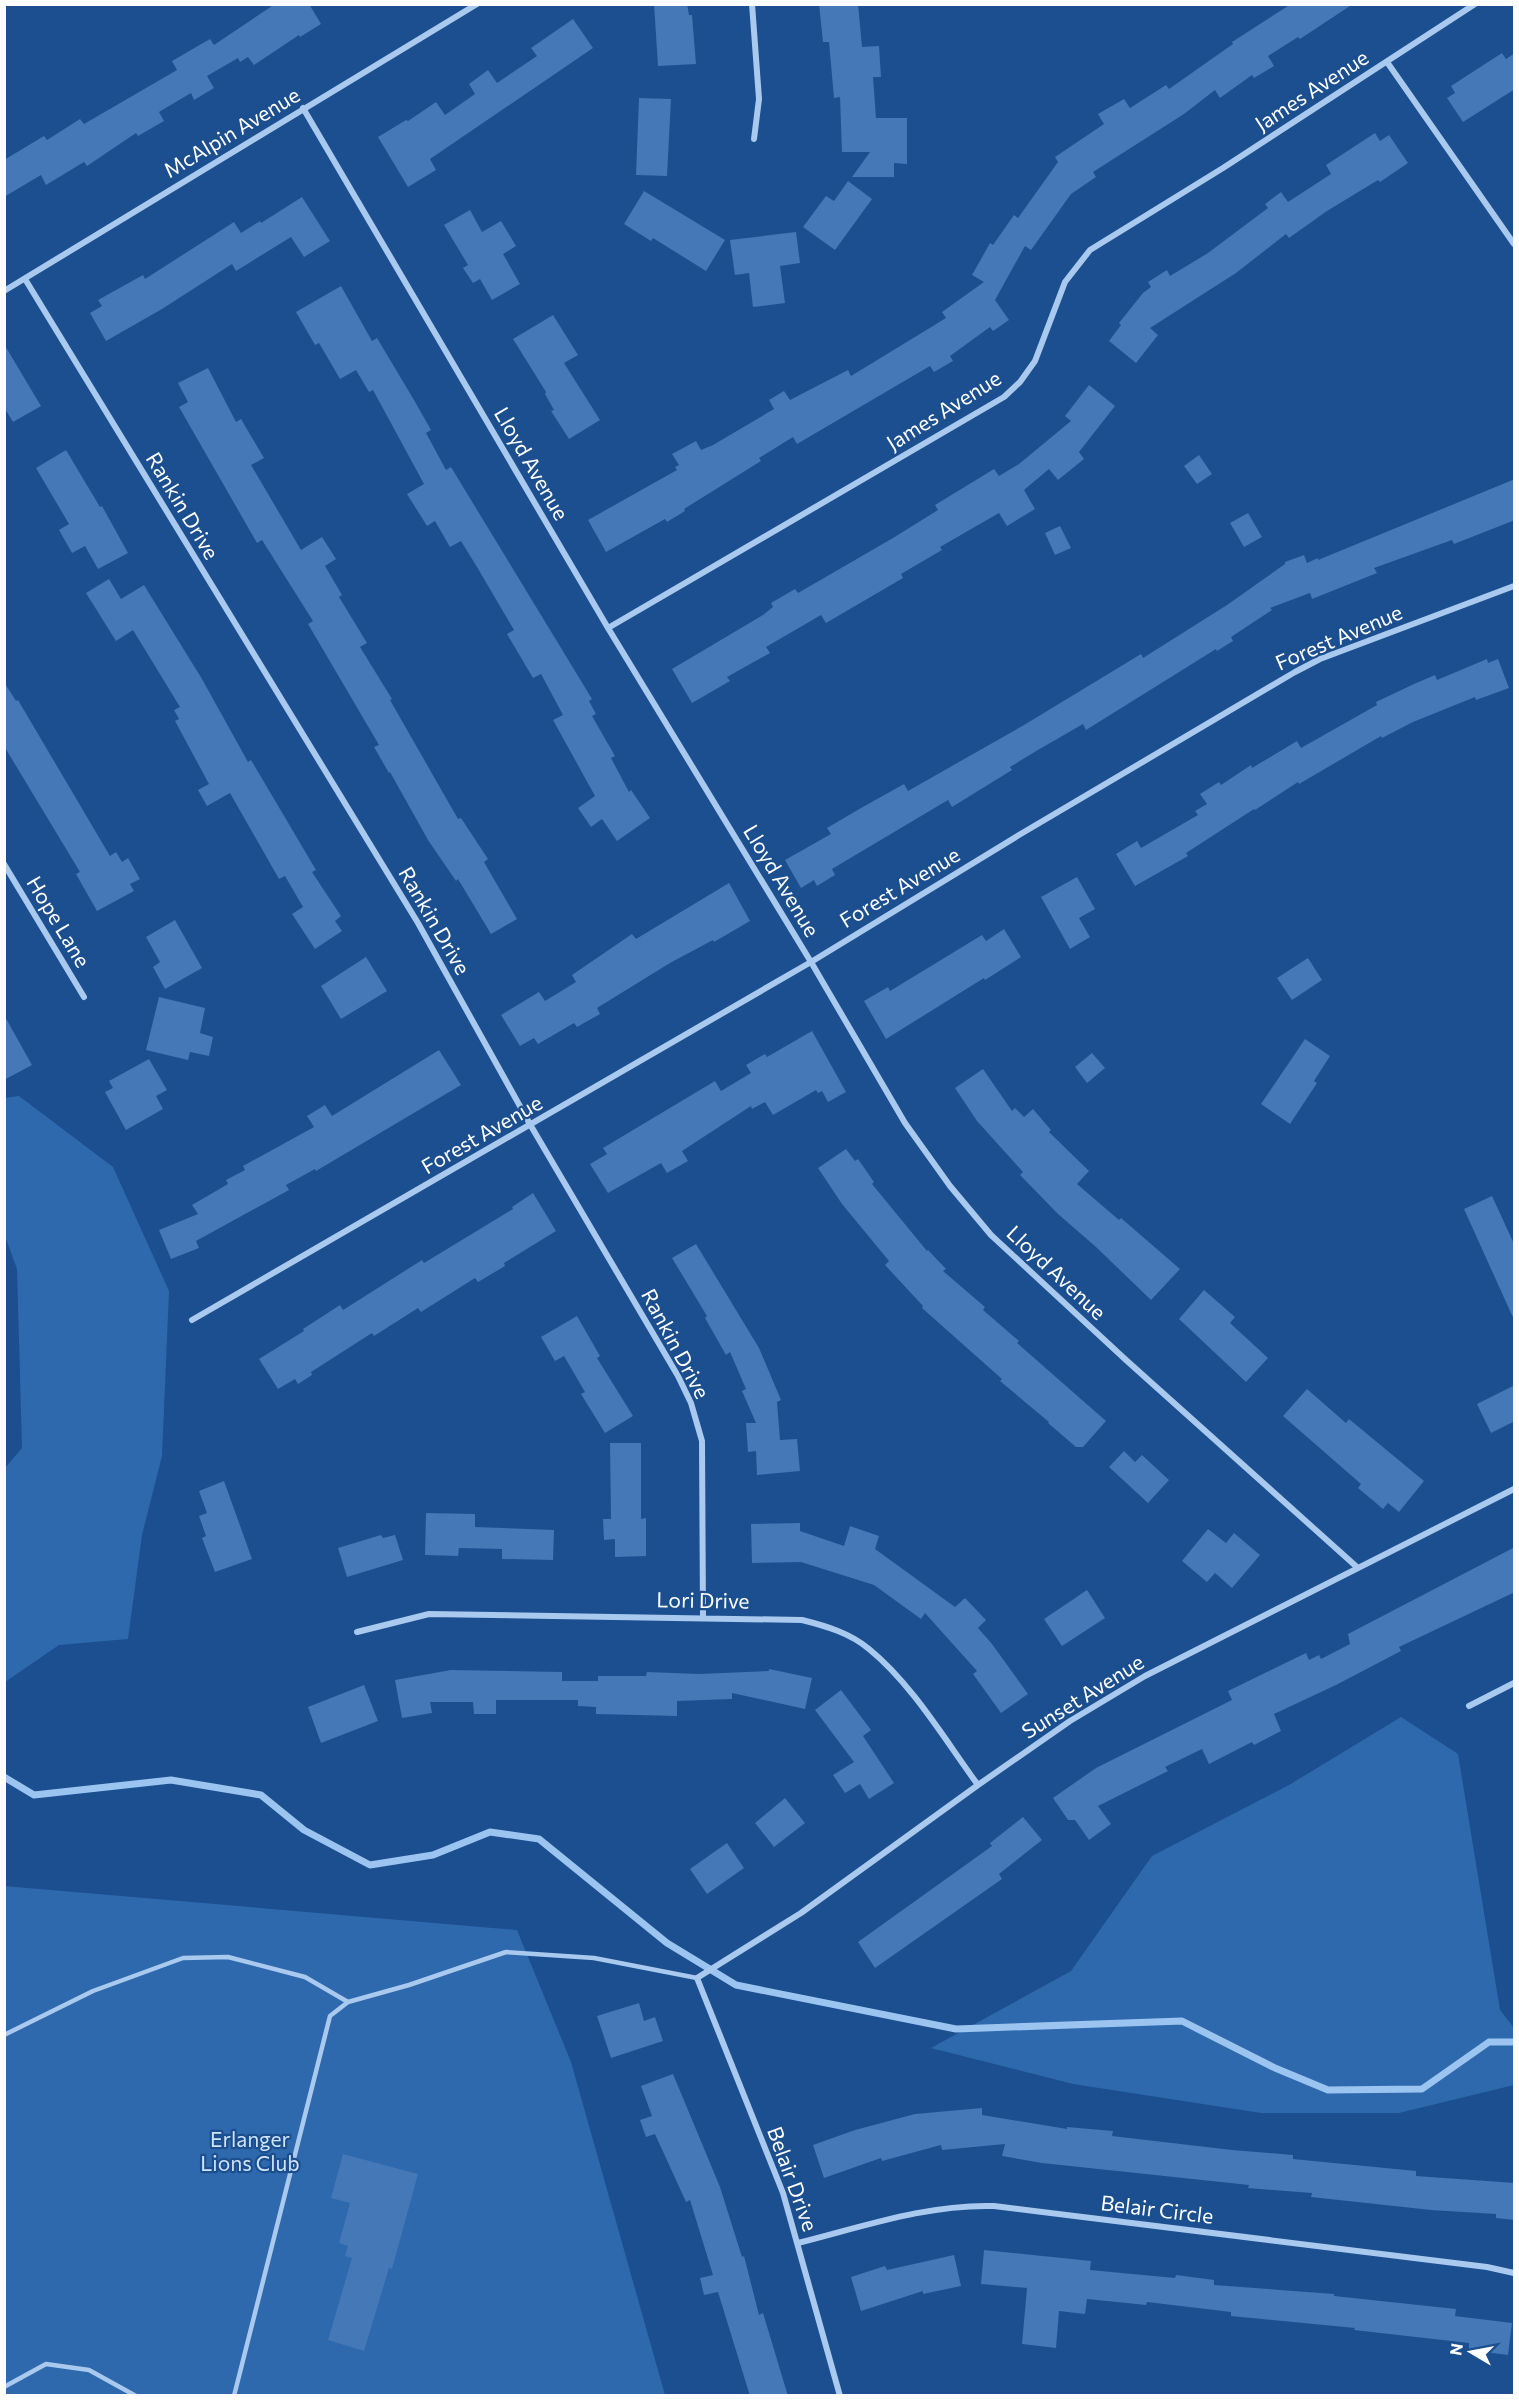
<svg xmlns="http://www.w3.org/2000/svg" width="1519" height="2400" font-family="Commissioner,sans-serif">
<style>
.green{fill:#2e69ad}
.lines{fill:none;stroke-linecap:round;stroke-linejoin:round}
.stream{stroke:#9cc4f0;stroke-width:7}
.building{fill:#4478b7}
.service{stroke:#a9c9ee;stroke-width:4.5}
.minor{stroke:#a9c9ee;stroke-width:6}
.labels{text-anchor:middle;stroke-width:4.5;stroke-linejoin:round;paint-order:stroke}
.street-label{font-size:21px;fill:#fff;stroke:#1b4f8f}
.park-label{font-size:21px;fill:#cfe3fa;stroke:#1b4f8f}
</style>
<rect width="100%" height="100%" fill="#1b4f8f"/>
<path class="green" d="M 19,1096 L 113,1167 L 169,1291 L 162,1456 L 142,1535 L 128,1639 L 59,1645 L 5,1682 L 5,1468 L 22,1448 L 17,1269 L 5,1236 L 4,1098 Z
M 1401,1717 L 1458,1754 L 1500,2010 L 1514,2028 L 1514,2085 L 1399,2113 L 1261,2113 L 1073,2084 L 931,2048 L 1071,1971 L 1152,1856 L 1289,1785 Z
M 4,1886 L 517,1930 L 571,2062 L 665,2395 L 5,2395 Z"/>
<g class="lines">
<path class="stream" d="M 4,1777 L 34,1795 L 171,1780 L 261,1795 L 304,1830 L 370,1865 L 433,1855 L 490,1832 L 539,1839 L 667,1943 L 736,1985 L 956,2029 L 1182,2021 L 1275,2068 L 1328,2090 L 1422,2089 L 1489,2042 L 1514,2042"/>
</g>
<path class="building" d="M 275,4 L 309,4 L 321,24 L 300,37 L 299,35 L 254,65 L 248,57 L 240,62 L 238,58 L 207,76 L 214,88 L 194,100 L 191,93 L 159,112 L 164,121 L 138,136 L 136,133 L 87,166 L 84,162 L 46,185 L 41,175 L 4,197 L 4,160 L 44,136 L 47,140 L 80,119 L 84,124 L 177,70 L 172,61 L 210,39 L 214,45 Z
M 654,4 L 687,4 L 689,15 L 692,15 L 696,64 L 658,66 Z
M 819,4 L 858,4 L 862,47 L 879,46 L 881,77 L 873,77 L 876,118 L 907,118 L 907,164 L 894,163 L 894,177 L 852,177 L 870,152 L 842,152 L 840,97 L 834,98 L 829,42 L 823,42 Z
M 1291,4 L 1353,4 L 1300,39 L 1298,37 L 1268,56 L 1274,66 L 1254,78 L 1252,75 L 1220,98 L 1215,90 L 1184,114 L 1093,172 L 1096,177 L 1071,194 L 1031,250 L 1025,246 L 995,300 L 1009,320 L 993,331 L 990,327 L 950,356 L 953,361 L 934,372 L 930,366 L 797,444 L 793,437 L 759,458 L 761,461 L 684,509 L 685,511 L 667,522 L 665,519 L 606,552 L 588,520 L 677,470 L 675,467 L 679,465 L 672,454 L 696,441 L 701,450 L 713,445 L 774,409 L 769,400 L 784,391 L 790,400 L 848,370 L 851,376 L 946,318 L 942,312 L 984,282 L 972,275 L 990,243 L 993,245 L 1014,215 L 1018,218 L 1058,162 L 1055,157 L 1104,124 L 1098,114 L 1124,99 L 1130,108 L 1166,85 L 1169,89 L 1233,44 L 1232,42 Z
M 573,19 L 593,48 L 430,159 L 436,170 L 408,187 L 378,137 L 406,120 L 408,121 L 436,102 L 445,115 L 475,94 L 469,84 L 488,70 L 497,83 L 537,56 L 531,48 Z
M 1502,53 L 1506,59 L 1515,53 L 1515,89 L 1463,122 L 1447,98 L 1455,93 L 1451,86 Z
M 639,98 L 671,99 L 667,176 L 636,175 Z
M 1375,133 L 1380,141 L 1389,135 L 1408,163 L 1380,182 L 1378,180 L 1327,211 L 1289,238 L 1286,234 L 1236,273 L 1150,328 L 1158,335 L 1136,363 L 1109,341 L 1121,325 L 1119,323 L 1143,293 L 1151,287 L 1148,282 L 1167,270 L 1170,276 L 1208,253 L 1268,208 L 1265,204 L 1281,192 L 1288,202 L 1331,174 L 1326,165 Z
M 848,181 L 872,199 L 835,250 L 803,227 L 826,196 L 834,201 Z
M 644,191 L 725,240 L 706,271 L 653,238 L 651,241 L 624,224 Z
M 302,197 L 330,241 L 304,257 L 291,237 L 236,271 L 232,264 L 162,309 L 106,341 L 90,313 L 102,306 L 98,300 L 143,275 L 145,279 L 234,222 L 241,233 L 260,221 L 261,223 Z
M 470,210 L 482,232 L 501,221 L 516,246 L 503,254 L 520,284 L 492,300 L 480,279 L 473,283 L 463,268 L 468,265 L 444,225 Z
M 796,232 L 800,263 L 780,266 L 785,303 L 753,307 L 749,273 L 735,275 L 730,240 Z
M 341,286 L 372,341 L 377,338 L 414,400 L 431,430 L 426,433 L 446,470 L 451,467 L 592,699 L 589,701 L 596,714 L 592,716 L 615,756 L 611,758 L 629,792 L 631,790 L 650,818 L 617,841 L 602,819 L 591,827 L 578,808 L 595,796 L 553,720 L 563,715 L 541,674 L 533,678 L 507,634 L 514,630 L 477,567 L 461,541 L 450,547 L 435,521 L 427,526 L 407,494 L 424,484 L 373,390 L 369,392 L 356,370 L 340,379 L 319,343 L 315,345 L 296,312 Z
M 553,315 L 578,355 L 564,363 L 600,420 L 569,439 L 551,411 L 554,410 L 545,394 L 546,392 L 513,339 Z
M 4,344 L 41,406 L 13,422 L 4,407 Z
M 208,368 L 236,422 L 241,419 L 264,458 L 251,465 L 301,550 L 322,537 L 336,559 L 325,566 L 342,595 L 339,597 L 367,643 L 360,647 L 392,699 L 390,700 L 458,819 L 461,818 L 488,859 L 484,862 L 517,919 L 491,934 L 458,879 L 456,881 L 428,840 L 390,772 L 389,773 L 374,747 L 379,745 L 308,624 L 313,621 L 262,540 L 257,543 L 179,407 L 188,402 L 178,383 Z
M 1089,385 L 1115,406 L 1079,452 L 1084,459 L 1058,480 L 1049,469 L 1024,490 L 1035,509 L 1007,526 L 999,513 L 940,547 L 942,550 L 901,574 L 903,578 L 826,623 L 821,615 L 766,647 L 770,653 L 727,677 L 730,681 L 692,703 L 672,669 L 763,615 L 773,607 L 771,603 L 795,589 L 798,593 L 893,538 L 938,510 L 935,505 L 994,469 L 999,476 L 1019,464 L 1071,421 L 1065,416 Z
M 66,450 L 100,507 L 102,506 L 128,553 L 98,569 L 85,546 L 72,553 L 59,530 L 69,524 L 36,468 Z
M 1199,455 L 1212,474 L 1197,484 L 1184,466 Z
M 1515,479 L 1515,520 L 1454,544 L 1452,540 L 1374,568 L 1377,573 L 1312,599 L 1310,593 L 1270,608 L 1272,610 L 1231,637 L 1233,641 L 1217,651 L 1216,649 L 1086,730 L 1083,724 L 1038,750 L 1010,767 L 1012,770 L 952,807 L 948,800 L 832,869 L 835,875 L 817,886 L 814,880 L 801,888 L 785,860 L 831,834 L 827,828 L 861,808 L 904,784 L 908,791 L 1024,725 L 1141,654 L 1143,658 L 1227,605 L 1285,564 L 1285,562 L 1304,555 L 1307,563 L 1318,558 L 1318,560 Z
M 1248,513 L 1262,537 L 1244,547 L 1230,523 Z
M 1060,526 L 1071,548 L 1055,555 L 1045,533 Z
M 109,579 L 121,599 L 144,585 L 202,679 L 248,762 L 251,760 L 316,870 L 312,872 L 341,916 L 335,921 L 342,931 L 315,949 L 292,914 L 303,907 L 285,876 L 279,879 L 230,793 L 207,806 L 198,790 L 209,784 L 175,721 L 179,719 L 174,710 L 180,707 L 133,630 L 116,641 L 86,593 Z
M 1487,659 L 1488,663 L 1498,659 L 1509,688 L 1476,700 L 1475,697 L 1413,722 L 1382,738 L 1381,736 L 1299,784 L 1298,782 L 1255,810 L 1254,809 L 1186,853 L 1188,856 L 1135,886 L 1116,854 L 1137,841 L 1141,848 L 1198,815 L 1195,811 L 1207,804 L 1200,794 L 1219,782 L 1221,785 L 1251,765 L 1252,768 L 1297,741 L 1301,748 L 1377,705 L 1376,702 L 1414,684 L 1435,675 L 1437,680 Z
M 4,682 L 16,701 L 18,700 L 110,856 L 116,852 L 122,862 L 128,858 L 140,879 L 130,884 L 134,891 L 97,911 L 76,874 L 80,872 L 4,746 Z
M 1077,877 L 1095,909 L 1079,918 L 1090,937 L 1070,949 L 1041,897 Z
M 729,883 L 750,921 L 714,942 L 713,940 L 670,963 L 597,1008 L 600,1014 L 577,1027 L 574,1023 L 538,1044 L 534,1038 L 520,1046 L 501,1015 L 539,992 L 545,1001 L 576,982 L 572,975 L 632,934 L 636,939 Z
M 175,920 L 202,968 L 165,989 L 153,967 L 160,962 L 146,937 Z
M 1004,929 L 1021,957 L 985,980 L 984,978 L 886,1039 L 864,1001 L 888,987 L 890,991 L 982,935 L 986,941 Z
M 366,957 L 387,991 L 341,1019 L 321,986 Z
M 1308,958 L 1322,980 L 1292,1000 L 1277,978 Z
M 159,997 L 205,1008 L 200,1033 L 213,1037 L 209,1056 L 190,1052 L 188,1060 L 146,1050 Z
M 4,1015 L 32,1065 L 4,1080 Z
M 812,1031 L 846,1092 L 828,1102 L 822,1091 L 818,1093 L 816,1090 L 773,1115 L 765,1102 L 752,1109 L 751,1106 L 682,1151 L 688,1161 L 667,1173 L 661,1163 L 608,1193 L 590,1164 L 607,1154 L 603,1148 L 715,1081 L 721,1091 L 751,1073 L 746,1065 L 765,1054 L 767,1057 Z
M 1305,1039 L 1330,1056 L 1314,1081 L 1317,1083 L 1290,1124 L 1261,1104 Z
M 439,1050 L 461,1085 L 316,1171 L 315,1169 L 286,1185 L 289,1190 L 196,1241 L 199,1248 L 171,1259 L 159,1230 L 198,1214 L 192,1205 L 228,1184 L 226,1180 L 245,1170 L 243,1166 L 314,1127 L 307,1116 L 325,1105 L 332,1116 Z
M 1092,1053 L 1105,1068 L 1087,1083 L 1075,1067 Z
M 149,1059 L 167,1090 L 156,1096 L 163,1109 L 126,1130 L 105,1092 L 113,1088 L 109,1081 Z
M 983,1069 L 1012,1111 L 1015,1108 L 1024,1117 L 1033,1109 L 1051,1130 L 1049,1132 L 1089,1171 L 1077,1184 L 1119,1220 L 1121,1218 L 1180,1269 L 1151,1300 L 1096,1247 L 1058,1214 L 1020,1175 L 1023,1172 L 977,1121 L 955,1088 Z
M 846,1149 L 855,1161 L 858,1159 L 874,1182 L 872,1184 L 927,1251 L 928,1250 L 946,1269 L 943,1271 L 985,1307 L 983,1310 L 1019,1341 L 1017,1343 L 1106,1421 L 1083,1447 L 1076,1447 L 1048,1423 L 1049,1422 L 1000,1381 L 1002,1379 L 922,1308 L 923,1306 L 885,1265 L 889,1261 L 842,1204 L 818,1168 Z
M 533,1193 L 556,1231 L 504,1263 L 505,1266 L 478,1282 L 475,1278 L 421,1312 L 418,1308 L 374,1336 L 372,1333 L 311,1372 L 312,1375 L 298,1384 L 295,1379 L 278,1389 L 259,1359 L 304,1331 L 303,1329 L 340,1305 L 343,1310 L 422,1260 L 424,1263 L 513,1209 L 512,1207 Z
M 1492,1196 L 1515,1246 L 1515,1322 L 1464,1209 Z
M 696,1244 L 759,1348 L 781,1400 L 777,1402 L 780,1440 L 797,1439 L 800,1471 L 757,1475 L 756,1451 L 748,1452 L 746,1423 L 756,1423 L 742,1391 L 746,1389 L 730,1352 L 726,1355 L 705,1318 L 707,1316 L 672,1258 Z
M 1204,1290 L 1235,1317 L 1230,1323 L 1268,1358 L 1246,1382 L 1179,1319 Z
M 577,1316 L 600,1356 L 597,1358 L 633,1416 L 605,1433 L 581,1394 L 585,1392 L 564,1356 L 555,1361 L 541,1337 Z
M 1515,1385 L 1515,1421 L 1491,1433 L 1477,1404 Z
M 1307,1389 L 1346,1423 L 1349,1419 L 1424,1481 L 1399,1512 L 1388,1503 L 1383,1509 L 1358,1488 L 1361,1484 L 1283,1416 Z
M 610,1443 L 641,1443 L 641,1519 L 646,1518 L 646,1556 L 615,1557 L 615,1539 L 604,1540 L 603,1519 L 611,1519 Z
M 1124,1451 L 1135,1462 L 1142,1455 L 1169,1480 L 1148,1503 L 1109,1467 Z
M 224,1481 L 252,1559 L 215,1572 L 202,1538 L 206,1536 L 199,1516 L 207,1513 L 199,1491 Z
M 426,1513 L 475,1514 L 475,1527 L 554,1530 L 553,1560 L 502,1559 L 502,1549 L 459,1548 L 458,1556 L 425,1555 Z
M 800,1523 L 800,1531 L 844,1546 L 850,1526 L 879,1536 L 875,1549 L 955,1607 L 965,1598 L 986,1620 L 978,1628 L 992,1644 L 1028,1694 L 1001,1713 L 973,1674 L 977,1671 L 925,1613 L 921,1619 L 874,1585 L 801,1562 L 752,1563 L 751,1524 Z
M 1208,1529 L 1226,1543 L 1234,1533 L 1260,1555 L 1232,1588 L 1215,1573 L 1207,1582 L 1182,1561 Z
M 381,1535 L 383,1538 L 395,1535 L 403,1560 L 347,1577 L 338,1548 Z
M 1515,1547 L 1515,1592 L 1399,1647 L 1401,1651 L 1336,1685 L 1274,1714 L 1281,1731 L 1254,1745 L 1252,1742 L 1209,1764 L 1202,1749 L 1165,1767 L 1168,1771 L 1098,1806 L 1111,1824 L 1089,1840 L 1075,1820 L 1068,1820 L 1053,1798 L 1096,1768 L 1232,1700 L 1228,1691 L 1306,1653 L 1309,1660 L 1319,1655 L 1321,1659 L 1350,1644 L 1348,1634 Z
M 1087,1590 L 1105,1618 L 1062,1646 L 1044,1619 Z
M 769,1669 L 812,1678 L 805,1709 L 732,1693 L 732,1699 L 677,1701 L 677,1716 L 596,1714 L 596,1707 L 578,1706 L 578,1700 L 496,1700 L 496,1714 L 474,1714 L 473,1702 L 430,1702 L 432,1713 L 402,1718 L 395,1680 L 451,1670 L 562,1672 L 562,1681 L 598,1681 L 598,1676 L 646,1676 L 647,1672 L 699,1674 L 769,1671 Z
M 364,1685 L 378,1721 L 321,1743 L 308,1707 Z
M 841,1690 L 871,1730 L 863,1736 L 894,1783 L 869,1799 L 860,1784 L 845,1793 L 833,1775 L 854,1762 L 815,1710 Z
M 785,1798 L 805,1823 L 774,1847 L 755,1823 Z
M 1023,1817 L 1042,1840 L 999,1874 L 1002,1879 L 875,1968 L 858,1942 L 992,1846 L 990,1843 Z
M 727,1843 L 744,1868 L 707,1894 L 690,1869 Z
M 639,2003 L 644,2021 L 655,2017 L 663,2041 L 611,2058 L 597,2016 Z
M 673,2074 L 720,2187 L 742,2257 L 744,2256 L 759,2315 L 763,2313 L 788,2396 L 750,2396 L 718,2292 L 704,2295 L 700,2278 L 713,2275 L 690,2200 L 686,2202 L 655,2134 L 646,2137 L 640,2120 L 652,2116 L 641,2086 Z
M 982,2108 L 982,2115 L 1067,2129 L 1067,2127 L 1113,2131 L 1112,2136 L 1232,2150 L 1293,2155 L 1293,2159 L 1416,2171 L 1416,2176 L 1515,2183 L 1515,2220 L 1496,2218 L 1496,2214 L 1431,2210 L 1311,2197 L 1312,2193 L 1248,2188 L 1249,2185 L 1042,2163 L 1002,2156 L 1005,2144 L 942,2150 L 941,2145 L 882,2161 L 881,2158 L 824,2178 L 813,2145 L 855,2130 L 915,2114 Z
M 343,2154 L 418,2174 L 392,2269 L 389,2268 L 364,2351 L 328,2340 L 352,2258 L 345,2256 L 348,2246 L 339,2243 L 350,2203 L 331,2198 Z
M 984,2250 L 1091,2261 L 1090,2270 L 1175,2278 L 1176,2275 L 1214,2280 L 1214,2285 L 1334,2294 L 1334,2296 L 1456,2309 L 1455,2316 L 1512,2323 L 1508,2355 L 1469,2350 L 1469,2343 L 1354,2330 L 1355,2328 L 1231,2316 L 1231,2312 L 1147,2302 L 1146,2305 L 1087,2299 L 1085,2314 L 1059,2311 L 1056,2348 L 1022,2344 L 1027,2288 L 981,2284 Z
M 954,2255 L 961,2286 L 923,2294 L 923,2291 L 861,2311 L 851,2277 L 885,2266 L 887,2270 Z"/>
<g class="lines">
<path class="service" d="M 4,2035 L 93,1991 L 183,1958 L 228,1957 L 305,1977 L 348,2002
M 4,2387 L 46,2364 L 89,2370 L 136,2396
M 234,2396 L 330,2016 L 348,2002 L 409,1985 L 506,1952 L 594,1958 L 697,1978"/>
<path class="minor" d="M 752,4 L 759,99 L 754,139
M 1387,62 L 1514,244
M 303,108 L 608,628 L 811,962 L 905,1123 L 950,1186 L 991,1235 L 1126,1360 L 1358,1568
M 25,279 L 418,923 L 531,1126 L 678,1376 L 691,1403 L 702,1441 L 703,1617
M 4,291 L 477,4
M 608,628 L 1004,397 L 1020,382 L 1035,361 L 1065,282 L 1090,250 L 1223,168 L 1475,4
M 4,864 L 84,997
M 192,1320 L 811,962 L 1019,835 L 1295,672 L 1320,659 L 1514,586
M 357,1632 L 429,1614 L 802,1620 C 826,1626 850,1633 869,1649 C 912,1684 945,1740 978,1785
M 1469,1706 L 1514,1683
M 798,2243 C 862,2227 927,2204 994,2206 L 1487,2267 L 1514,2273
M 840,2396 L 783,2193 L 697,1978 L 801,1913 L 978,1785 L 1070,1721 L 1145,1676 L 1514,1489"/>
</g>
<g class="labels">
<g class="street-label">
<text transform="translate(1312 91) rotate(-33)" y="7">James Avenue</text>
<text transform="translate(232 133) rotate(-31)" y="7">McAlpin Avenue</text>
<text transform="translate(944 411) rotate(-32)" y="7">James Avenue</text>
<text transform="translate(531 464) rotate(60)" y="7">Lloyd Avenue</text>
<text transform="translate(182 506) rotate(59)" y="7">Rankin Drive</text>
<text transform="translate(1339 638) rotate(-23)" y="7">Forest Avenue</text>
<text transform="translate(781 881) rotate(59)" y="7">Lloyd Avenue</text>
<text transform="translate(900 888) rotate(-31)" y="7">Forest Avenue</text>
<text transform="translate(434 921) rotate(60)" y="7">Rankin Drive</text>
<text transform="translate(58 922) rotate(59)" y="7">Hope Lane</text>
<text transform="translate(482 1135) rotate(-30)" y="7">Forest Avenue</text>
<text transform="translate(1056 1273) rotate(43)" y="7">Lloyd Avenue</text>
<text transform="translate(675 1344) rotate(62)" y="7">Rankin Drive</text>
<text transform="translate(703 1601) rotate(1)" y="7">Lori Drive</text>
<text transform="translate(1083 1697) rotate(-32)" y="7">Sunset Avenue</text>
<text transform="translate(792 2179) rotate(70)" y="7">Belair Drive</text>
<text transform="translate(1157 2210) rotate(7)" y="7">Belair Circle</text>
</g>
<g class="park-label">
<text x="250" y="2147">Erlanger<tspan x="250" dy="24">Lions Club</tspan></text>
</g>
</g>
<rect width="1519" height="2400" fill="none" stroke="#ffffff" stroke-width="12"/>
<g transform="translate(1471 2352) rotate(280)" stroke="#1b4f8f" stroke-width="4.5" paint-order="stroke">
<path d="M0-4.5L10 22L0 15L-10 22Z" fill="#ffffff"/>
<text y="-9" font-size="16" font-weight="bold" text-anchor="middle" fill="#ffffff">N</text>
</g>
</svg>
